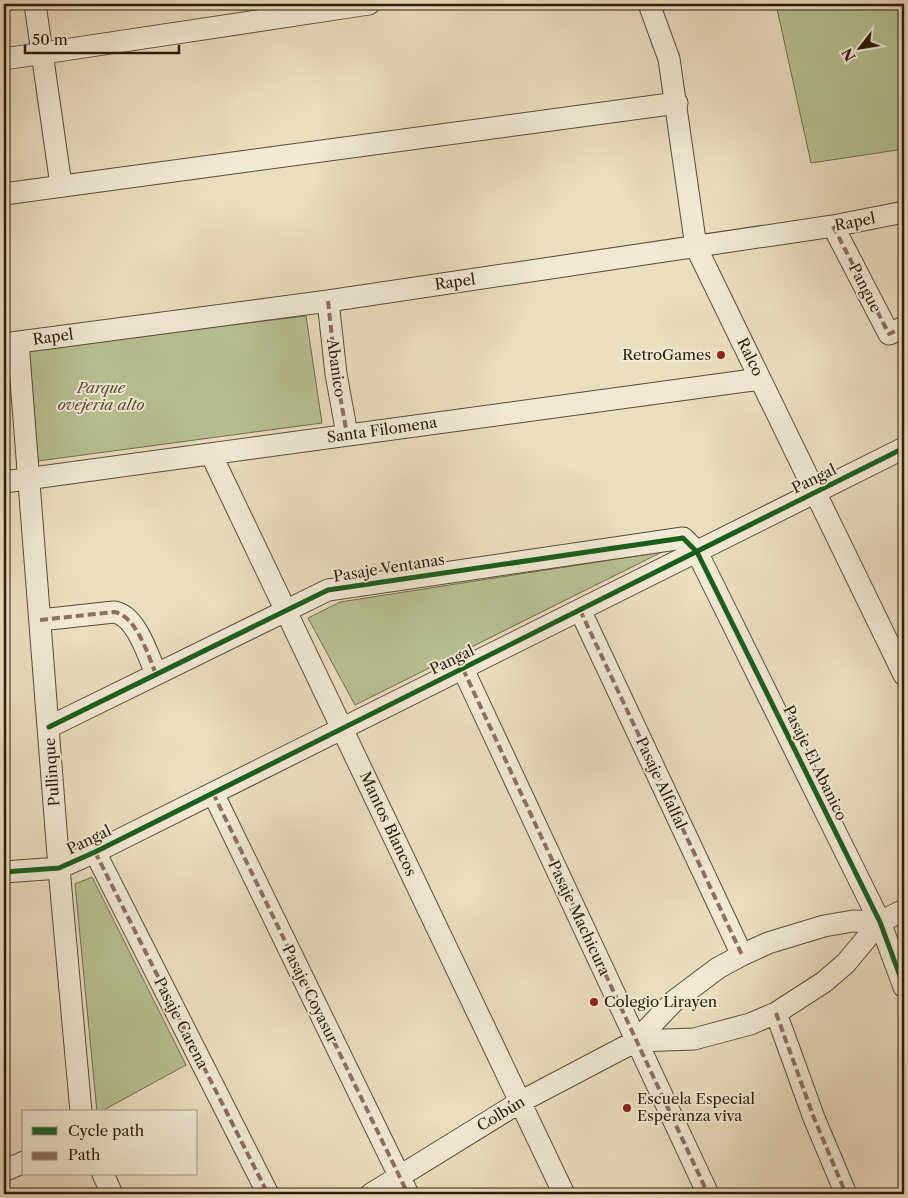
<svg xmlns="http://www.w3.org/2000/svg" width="908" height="1198" font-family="'Libre Caslon Text',serif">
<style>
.green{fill:#b7c192;stroke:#716e50}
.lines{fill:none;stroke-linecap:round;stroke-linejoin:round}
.minor-casing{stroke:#5b4c3a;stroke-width:23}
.minor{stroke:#f2e9d5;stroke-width:21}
.quiet{stroke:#8d6e63;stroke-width:4;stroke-dasharray:8 4;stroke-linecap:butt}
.cycleway-casing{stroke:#f2e9d5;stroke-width:8}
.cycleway{stroke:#1b5e20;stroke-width:5}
.poi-dot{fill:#8f2418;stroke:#f2e9d5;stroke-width:2}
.labels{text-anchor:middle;stroke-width:4;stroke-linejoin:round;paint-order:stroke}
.street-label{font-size:15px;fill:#2b1c0d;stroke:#f2e9d5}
.poi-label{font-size:15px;fill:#2b1c0d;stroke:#f2e9d5;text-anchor:start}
.park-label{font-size:15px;font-style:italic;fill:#554e35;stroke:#f2e9d5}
</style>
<rect width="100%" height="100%" fill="#ebddbf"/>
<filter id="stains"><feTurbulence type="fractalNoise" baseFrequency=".004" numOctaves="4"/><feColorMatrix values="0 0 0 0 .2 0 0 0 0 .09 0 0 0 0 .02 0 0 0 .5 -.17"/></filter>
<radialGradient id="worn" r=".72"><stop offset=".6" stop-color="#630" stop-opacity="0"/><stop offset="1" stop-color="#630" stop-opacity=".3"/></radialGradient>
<path class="green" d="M 776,4 L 904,4 L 904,149 L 811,163 Z
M 306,316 L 322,423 L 38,461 L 29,349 Z
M 662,552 L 355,705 L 308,618 L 340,602 Z
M 92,877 L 186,1065 L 100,1112 L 97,1112 L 75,884 Z"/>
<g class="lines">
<defs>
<path id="minor" d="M 35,4 L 61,185
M 649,4 L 669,59 L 696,247 L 904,675
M 4,59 L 369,4
M 4,194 L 677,103
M 833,226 L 889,334 L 904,327
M 328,301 L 336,374 L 347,434
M 18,342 L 59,868 L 81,1112
M 4,344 L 328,301 L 833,226 L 904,212
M 211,454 L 564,1194
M 4,482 L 760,379
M 580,610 L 742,955
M 40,620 L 114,612 C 136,615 148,655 156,674
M 463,669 L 708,1194
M 49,727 L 328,590 L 683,538 L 697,552 L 880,922 L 904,987
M 213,793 L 408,1194
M 95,852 L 268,1194
M 4,872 L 59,868 L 95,852 L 904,448
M 776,1013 L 814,1118 L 846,1194
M 636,1041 L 694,1039 L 750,1024 L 776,1013 L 824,982 L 846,963 L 880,922 L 904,910
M 4,1171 L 24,1162
M 103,1174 L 112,1194
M 371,1194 L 520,1102 L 636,1041 L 674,1001 L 718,968 L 742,955 L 768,943 L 824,926 L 853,921 L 880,922"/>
</defs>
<use href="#minor" class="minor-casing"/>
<use href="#minor" class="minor"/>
<path class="quiet" d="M 833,226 L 889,334 L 904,327
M 328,301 L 336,374 L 347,434
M 580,610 L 742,955
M 40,620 L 114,612 C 136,615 148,655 156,674
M 463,669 L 708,1194
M 213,793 L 408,1194
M 95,852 L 268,1194
M 776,1013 L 814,1118 L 846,1194"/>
<defs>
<path id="cycleway" d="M 49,727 L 328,590 L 683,538 L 697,552 L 880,922 L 904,987
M 4,872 L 59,868 L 95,852 L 904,448"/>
</defs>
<use href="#cycleway" class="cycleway-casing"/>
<use href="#cycleway" class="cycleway"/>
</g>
<g class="poi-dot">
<circle cx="721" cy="355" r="5"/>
<circle cx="594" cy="1002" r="5"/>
<circle cx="627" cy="1108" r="5"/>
</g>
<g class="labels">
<g class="street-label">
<text transform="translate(855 222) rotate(-11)" y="5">Rapel</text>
<text transform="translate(455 282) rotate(-8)" y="5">Rapel</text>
<text transform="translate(865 288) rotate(63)" y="5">Pangue</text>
<text transform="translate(53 337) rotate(-8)" y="5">Rapel</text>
<text transform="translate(750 357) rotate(64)" y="5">Ralco</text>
<text transform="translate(336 368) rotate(82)" y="5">Abanico</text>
<text transform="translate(382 430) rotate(-8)" y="5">Santa Filomena</text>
<text transform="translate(814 479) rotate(-26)" y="5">Pangal</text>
<text transform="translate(389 568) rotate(-9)" y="5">Pasaje Ventanas</text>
<text transform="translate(452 660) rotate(-26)" y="5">Pangal</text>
<text transform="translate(815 763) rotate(64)" y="5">Pasaje El Abanico</text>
<text transform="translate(52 772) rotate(-94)" y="5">Pullinque</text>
<text transform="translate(661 783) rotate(65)" y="5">Pasaje Alfalfal</text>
<text transform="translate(388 824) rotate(65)" y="5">Mantos Blancos</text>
<text transform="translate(89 840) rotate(-26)" y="5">Pangal</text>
<text transform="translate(579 918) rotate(65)" y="5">Pasaje Machicura</text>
<text transform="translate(310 994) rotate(64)" y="5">Pasaje Coyasur</text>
<text transform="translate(181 1023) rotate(63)" y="5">Pasaje Carena</text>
<text transform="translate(501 1114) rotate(-31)" y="5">Colbún</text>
</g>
<g class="poi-label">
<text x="711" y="360" text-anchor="end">RetroGames</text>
<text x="604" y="1007">Colegio Lirayen</text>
<text x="637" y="1104">Escuela Especial<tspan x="637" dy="17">Esperanza viva</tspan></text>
</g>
<g class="park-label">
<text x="101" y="393">Parque<tspan x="101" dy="17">ovejeria alto</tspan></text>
</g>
</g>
<rect width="908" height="1198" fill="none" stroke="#ebddbf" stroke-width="20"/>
<rect x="5" y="5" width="898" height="1188" fill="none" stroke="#2b1c0d" stroke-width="2.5"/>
<rect x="10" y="10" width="888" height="1178" fill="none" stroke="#2b1c0d"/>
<rect x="22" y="1110" width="175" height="65" fill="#f2e9d5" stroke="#a29785"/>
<rect x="32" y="1127" width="25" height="8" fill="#1b5e20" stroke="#a29785"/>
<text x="68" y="1136" font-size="15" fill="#2b1c0d">Cycle path</text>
<rect x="32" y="1152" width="25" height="8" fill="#8d6e63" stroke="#a29785"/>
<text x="68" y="1160" font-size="15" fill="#2b1c0d">Path</text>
<g transform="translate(860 48) rotate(239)" stroke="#f2e9d5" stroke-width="4" paint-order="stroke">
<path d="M0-4L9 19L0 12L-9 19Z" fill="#2b1c0d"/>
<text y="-8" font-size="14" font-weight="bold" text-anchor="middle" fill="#2b1c0d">N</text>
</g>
<path d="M25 45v8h154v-8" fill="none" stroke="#2b1c0d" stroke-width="2.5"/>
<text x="32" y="45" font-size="15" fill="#2b1c0d" stroke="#f2e9d5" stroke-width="4" paint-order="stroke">50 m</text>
<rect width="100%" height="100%" filter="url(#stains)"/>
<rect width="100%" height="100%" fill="url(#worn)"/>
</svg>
